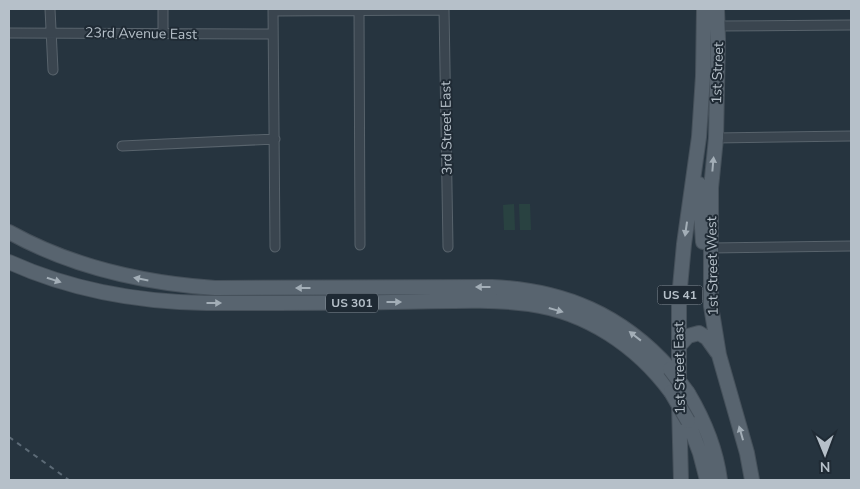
<svg xmlns="http://www.w3.org/2000/svg" width="860" height="489" font-family="'Nunito Sans',sans-serif">
<style>
.pitch{fill:#294241}
.lines{fill:none;stroke-linecap:round;stroke-linejoin:round}
.street-casing{stroke:#58636c;stroke-width:11}
.primary-casing{stroke:#46515b;stroke-width:16}
.street{stroke:#3a454f;stroke-width:9}
.primary{stroke:#58646f;stroke-width:14}
.rail{stroke:#5c6a76;stroke-width:2;stroke-dasharray:5 5;stroke-linecap:butt}
.primary-bridge-casing{stroke:#46515b;stroke-width:16;stroke-linecap:butt}
.primary-bridge{stroke:#58646f;stroke-width:14}
.oneway{fill:#a3aeb7}
.labels{text-anchor:middle;stroke-width:4;stroke-linejoin:round;paint-order:stroke}
.shield{fill:#1f2a34;stroke:#89939c;stroke-width:1}
.shield-label{font-size:12px;font-weight:bold;fill:#b6c0c9}
.street-label{font-size:14px;fill:#b6c0c9;stroke:#1f2a34}
</style>
<rect width="100%" height="100%" fill="#26343f"/>
<path class="pitch" d="M 514,204 L 515,230 L 504,230 L 503,205 Z
M 519,204 L 530,204 L 531,230 L 520,230 Z"/>
<g class="lines">
<defs>
<path id="street" d="M 50,9 L 53,70
M 163,9 L 163,33
M 273,9 L 275,247
M 359,9 L 360,245
M 444,9 L 448,247
M 273,11 L 444,10
M 718,26 L 851,25
M 9,33 L 273,34
M 716,138 L 851,136
M 122,146 L 275,139
M 711,248 L 851,246"/>
<path id="primary" d="M 717,9 L 718,39 L 716,138 L 711,188 L 711,306 L 719,355 L 747,453 L 752,480
M 699,184 L 703,242
M 9,232 C 72,267 143,283 215,288 L 492,287 C 564,290 622,315 670,369
M 9,262 C 71,290 138,302 206,303 C 268,303 330,303 392,302 C 438,302 484,298 529,304 C 587,312 637,346 671,392
M 679,346 L 688,336 L 699,333 L 707,338 L 717,352
M 679,382 L 679,298 L 684,244 L 699,137 L 703,76 L 704,9
M 688,393 C 704,420 716,449 720,480
M 679,404 L 681,480
M 688,421 L 700,453 L 707,480"/>
</defs>
<use href="#street" class="street-casing"/>
<use href="#primary" class="primary-casing"/>
<use href="#street" class="street"/>
<use href="#primary" class="primary"/>
<path class="rail" d="M 9,437 L 69,480"/>
<defs>
<path id="primary-bridge" d="M 670,369 L 688,393
M 671,392 L 688,421"/>
</defs>
<use href="#primary-bridge" class="primary-bridge-casing"/>
<use href="#primary-bridge" class="primary-bridge"/>
</g>
<defs><path id="oneway-solid" d="M-6-.8H1V-3.2L6.5 0L1 3.2V.8H-6Z" transform="scale(1.25)"/></defs>
<g class="oneway">
<use href="#oneway-solid" transform="translate(713 164) rotate(-85)"/>
<use href="#oneway-solid" transform="translate(686 229) rotate(98)"/>
<use href="#oneway-solid" transform="translate(141 279) rotate(-169)"/>
<use href="#oneway-solid" transform="translate(54 280) rotate(18)"/>
<use href="#oneway-solid" transform="translate(483 287) rotate(180)"/>
<use href="#oneway-solid" transform="translate(303 288) rotate(180)"/>
<use href="#oneway-solid" transform="translate(394 302)"/>
<use href="#oneway-solid" transform="translate(214 303)"/>
<use href="#oneway-solid" transform="translate(556 310) rotate(16)"/>
<use href="#oneway-solid" transform="translate(635 336) rotate(-142)"/>
<use href="#oneway-solid" transform="translate(741 433) rotate(-106)"/>
</g>
<g class="labels">
<g class="shield">
<rect x="657.5" y="285.5" width="45" height="19" rx="4"/>
<rect x="326" y="293.5" width="52" height="19" rx="4"/>
</g>
<g class="shield-label">
<text x="680" y="299">US 41</text>
<text x="352" y="307">US 301</text>
</g>
<g class="street-label">
<text transform="translate(141 33) rotate(1)" y="5">23rd Avenue East</text>
<text transform="translate(717 73) rotate(-88)" y="5">1st Street</text>
<text transform="translate(446 128) rotate(-91)" y="5">3rd Street East</text>
<text transform="translate(712 266) rotate(-91)" y="5">1st Street West</text>
<text transform="translate(679 368) rotate(-91)" y="5">1st Street East</text>
</g>
</g>
<rect width="860" height="489" fill="none" stroke="#b6c0c9" stroke-width="20"/>
<g transform="translate(825 454) rotate(179)" stroke="#1f2a34" stroke-width="4" paint-order="stroke">
<path d="M0-4L9 19L0 12L-9 19Z" fill="#b6c0c9"/>
<text y="-8" font-size="14" font-weight="bold" text-anchor="middle" fill="#b6c0c9">N</text>
</g>
</svg>
